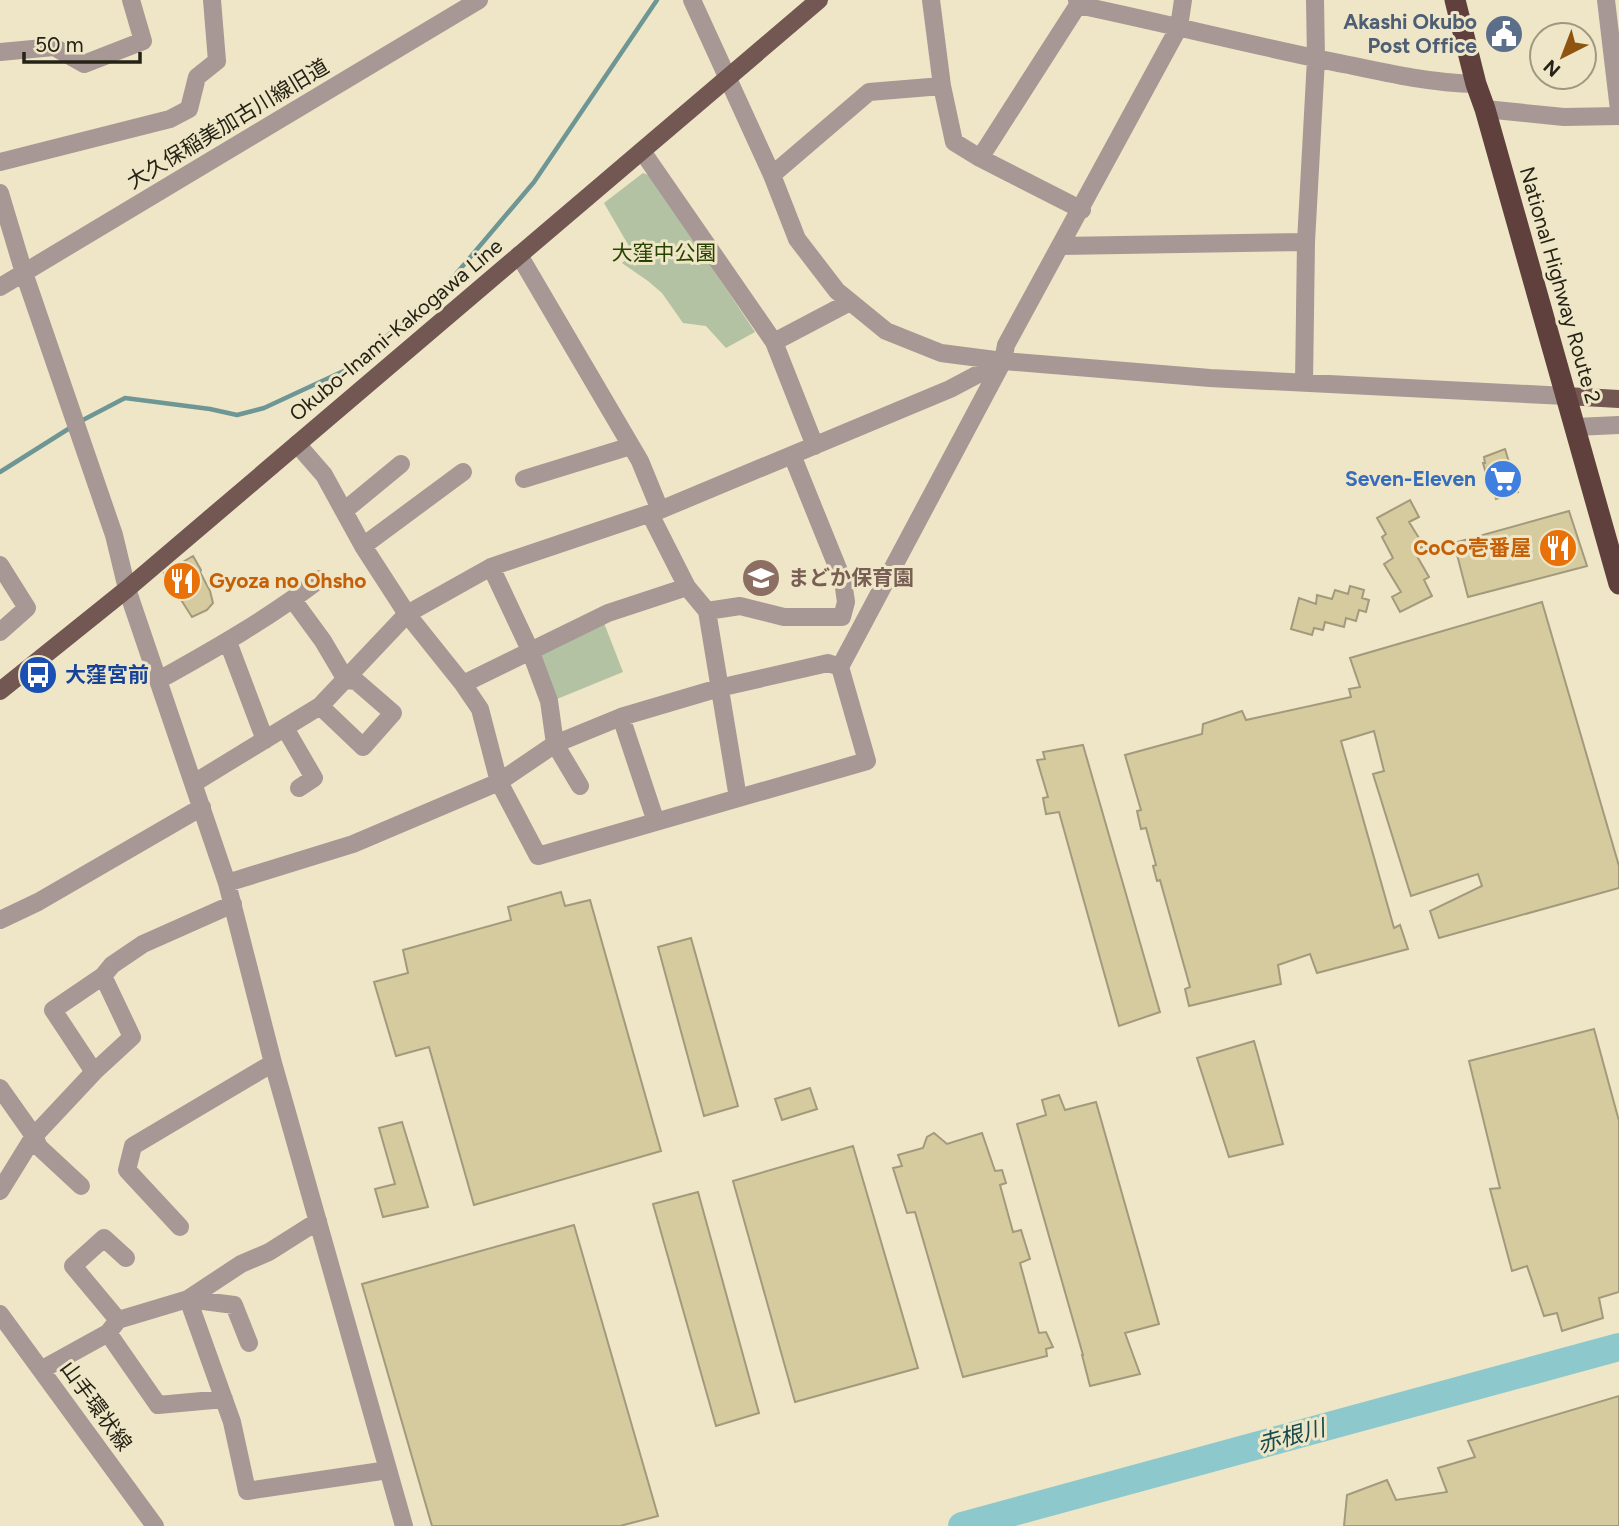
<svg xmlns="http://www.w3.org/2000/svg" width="1619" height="1526" font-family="Figtree,'Noto Sans JP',sans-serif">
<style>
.green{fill:#b2c2a3}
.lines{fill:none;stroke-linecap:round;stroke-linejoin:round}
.stream{stroke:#6e9695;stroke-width:4.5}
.river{stroke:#8dc8cc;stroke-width:28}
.building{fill:#d6cb9e;stroke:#a29a7c;stroke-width:2}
.minor{stroke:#a79795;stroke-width:18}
.major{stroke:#725753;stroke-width:18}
.highway{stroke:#5f403c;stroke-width:21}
.labels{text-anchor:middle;stroke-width:6;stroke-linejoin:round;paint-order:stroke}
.service-label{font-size:21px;font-weight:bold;fill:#4e5e75;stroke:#eee6c6;text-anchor:end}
.street-label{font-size:21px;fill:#252216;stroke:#eee6c6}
.park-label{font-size:21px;fill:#284202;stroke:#eee6c6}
.shop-label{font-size:21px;font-weight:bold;fill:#366cbe;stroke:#eee6c6;text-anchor:end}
.food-label{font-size:21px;font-weight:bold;fill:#c56008;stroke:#eee6c6;text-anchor:end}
.education-label{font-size:21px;font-weight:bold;fill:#785e54;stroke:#eee6c6;text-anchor:start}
.transit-label{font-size:21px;font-weight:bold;fill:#164399;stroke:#eee6c6;text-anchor:start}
.water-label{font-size:23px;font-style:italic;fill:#164b4f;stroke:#eee6c6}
</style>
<rect width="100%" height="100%" fill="#eee6c6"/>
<path class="green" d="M 643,173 L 651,176 L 755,332 L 726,348 L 706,326 L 683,323 L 662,293 L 648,281 L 622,263 L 631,255 L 630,248 L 604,203 Z
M 604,623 L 623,672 L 557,699 L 540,656 L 542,648 Z"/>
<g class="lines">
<path class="stream" d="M 81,421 L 125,398 L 210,409 L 237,415 L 264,408 L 348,369 L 445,287 L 534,182 L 657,0
M 0,472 L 73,426"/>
<path class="river" d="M 962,1526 L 1619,1347"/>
</g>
<path class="building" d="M 1505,449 L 1518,492 L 1496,499 L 1489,476 L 1487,477 L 1483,463 L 1485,463 L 1484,457 Z
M 1410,500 L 1419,517 L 1409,522 L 1424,546 L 1414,551 L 1429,577 L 1424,580 L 1432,596 L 1400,612 L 1392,597 L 1401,592 L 1384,564 L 1393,558 L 1382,537 L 1386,534 L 1377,518 Z
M 1569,511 L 1587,566 L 1468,597 L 1454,543 Z
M 193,556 L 201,570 L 200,572 L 210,591 L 213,603 L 207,610 L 192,617 L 164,573 Z
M 1350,586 L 1364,590 L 1362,598 L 1369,600 L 1366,612 L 1359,610 L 1356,621 L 1346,618 L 1344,627 L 1325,622 L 1323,630 L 1314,628 L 1312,635 L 1291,629 L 1299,598 L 1316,604 L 1317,595 L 1332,599 L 1335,590 L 1348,594 Z
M 1542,602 L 1619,866 L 1619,888 L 1439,938 L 1430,911 L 1482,886 L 1478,874 L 1411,896 L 1373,774 L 1384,771 L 1374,731 L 1341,741 L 1394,928 L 1400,925 L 1408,949 L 1317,973 L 1310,954 L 1278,965 L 1281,984 L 1189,1006 L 1185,989 L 1190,987 L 1160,880 L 1157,881 L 1153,866 L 1156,865 L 1146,828 L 1141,829 L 1137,811 L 1141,810 L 1125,755 L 1202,734 L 1203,724 L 1242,711 L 1246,720 L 1351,697 L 1349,689 L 1360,687 L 1350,658 Z
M 1083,745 L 1160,1012 L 1119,1026 L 1059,812 L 1046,814 L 1043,798 L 1048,797 L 1037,760 L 1045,759 L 1043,752 Z
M 561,892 L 565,906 L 590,900 L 661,1151 L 474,1205 L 429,1047 L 396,1056 L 374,982 L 408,973 L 403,950 L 511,920 L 508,907 Z
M 691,938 L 738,1106 L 704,1116 L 658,947 Z
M 1594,1029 L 1619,1121 L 1619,1292 L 1599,1298 L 1603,1318 L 1562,1331 L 1557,1313 L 1544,1316 L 1527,1266 L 1512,1271 L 1490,1189 L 1500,1188 L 1469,1061 Z
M 1254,1041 L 1283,1144 L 1229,1157 L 1197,1058 Z
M 810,1088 L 817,1109 L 782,1120 L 775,1099 Z
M 1059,1095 L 1065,1110 L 1096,1102 L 1159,1324 L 1125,1333 L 1140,1374 L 1090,1386 L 1082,1355 L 1083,1355 L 1017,1124 L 1046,1115 L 1042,1100 Z
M 402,1122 L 428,1207 L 383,1217 L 375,1189 L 395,1184 L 379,1128 Z
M 934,1133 L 947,1144 L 982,1133 L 995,1171 L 1002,1170 L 1006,1183 L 1000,1185 L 1013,1232 L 1021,1230 L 1030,1259 L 1020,1263 L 1039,1333 L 1046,1332 L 1053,1347 L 1046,1349 L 1047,1356 L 963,1377 L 915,1212 L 907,1213 L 893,1168 L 902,1166 L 898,1155 L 923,1148 L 927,1137 Z
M 853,1146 L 918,1368 L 795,1402 L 733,1181 Z
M 698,1192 L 759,1413 L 716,1426 L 653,1204 Z
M 574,1225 L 658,1516 L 620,1526 L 432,1526 L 362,1284 Z
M 1619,1396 L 1619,1526 L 1344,1526 L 1347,1495 L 1387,1480 L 1396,1500 L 1447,1492 L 1438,1468 L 1475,1457 L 1468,1441 Z"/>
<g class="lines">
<path class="minor" d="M 692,0 L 772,175 L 797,239 L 837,291 L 886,331 L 941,353 L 1003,361 L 1210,378 L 1566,396
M 931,0 L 942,86 L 954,142 L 980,158 L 1082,210
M 1077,0 L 1078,5 C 1169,24 1258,47 1349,65 C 1391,74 1432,83 1476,84
M 1606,0 L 1619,110
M 0,52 L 54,47 L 84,64 L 143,41 L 131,0
M 1485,109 L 1564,117 L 1619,116
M 642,151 L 774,342 L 850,302
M 980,158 L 1078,5
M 0,162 L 170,119 L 189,109 L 197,77 L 217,61 L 212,0
M 772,175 L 869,92 L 942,86
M 0,193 L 24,273 L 114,535 L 127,589 L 227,883 L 273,1063 L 404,1526
M 1061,246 L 1306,242
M 519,255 L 640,461 L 660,510
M 0,287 L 479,0
M 774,342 L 815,446
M 1304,383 L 1306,242 L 1316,59 L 1315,0
M 1575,427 L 1619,425
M 297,444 L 324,475 L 363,546 L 407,614 L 463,684 L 480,709 L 499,782 L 538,856 L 867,761 L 840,667 L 1003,361 L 1006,345 L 1179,27 L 1183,0
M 524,479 L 631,446
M 344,511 L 401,464
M 650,514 L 687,587 L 707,611 L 738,798
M 363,546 L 463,472
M 0,565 L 27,608 L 0,632
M 491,567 L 530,650 L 549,701 L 555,744 L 580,786
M 293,600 L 323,641 L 346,680 L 356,681 L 393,713 L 363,747 L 320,706
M 707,611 L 740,606 L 784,617 L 842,617 L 846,602 L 843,581 L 792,455
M 228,642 L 265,740
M 159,680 C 215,649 269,618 320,579
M 463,684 L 608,613 L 687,587
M 621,717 L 656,822
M 285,728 L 314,778 L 299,788
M 194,783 L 320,706 L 407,614 L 491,567 L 660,510 L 950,389 L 1003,361
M 227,883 L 353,844 L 499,782 L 555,744 L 621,717 L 719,688 L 828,663 L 840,667
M 0,920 L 38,902 L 202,807
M 94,1072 L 53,1010 L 103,976 L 112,965 L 143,944 L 233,904
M 0,1088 L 34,1136 L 39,1147 L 81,1186
M 0,1191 L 34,1136 L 94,1072 L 132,1037 L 103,976
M 180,1227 L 127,1170 L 133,1146 L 273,1063
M 0,1314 L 155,1526
M 118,1320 L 73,1266 L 104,1238 L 126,1258
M 108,1333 L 158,1405 L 224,1399
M 249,1343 L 234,1305 L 188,1299 L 232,1422 L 247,1491 L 388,1470
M 41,1370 L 108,1333 L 118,1320 L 188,1299 L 241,1264 L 269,1252 L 318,1221"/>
<path class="major" d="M 1566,396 L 1619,399
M 0,691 L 127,589 L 819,0"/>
<path class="highway" d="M 1455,0 L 1476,84 L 1485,109 L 1619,584"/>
</g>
<defs>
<symbol id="civic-disc" viewBox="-11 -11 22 22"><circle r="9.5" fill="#5c6f8a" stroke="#eee6c6"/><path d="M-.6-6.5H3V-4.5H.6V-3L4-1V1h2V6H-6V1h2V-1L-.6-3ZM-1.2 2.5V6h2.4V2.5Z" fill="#fff"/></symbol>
<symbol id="supermarket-disc" viewBox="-11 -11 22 22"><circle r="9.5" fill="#3f7fe0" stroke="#eee6c6"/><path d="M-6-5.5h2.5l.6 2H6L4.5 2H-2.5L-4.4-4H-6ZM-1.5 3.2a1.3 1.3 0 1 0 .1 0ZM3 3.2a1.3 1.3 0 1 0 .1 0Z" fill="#fff"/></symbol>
<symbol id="restaurant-disc" viewBox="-11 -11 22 22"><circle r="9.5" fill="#e8710a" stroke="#eee6c6"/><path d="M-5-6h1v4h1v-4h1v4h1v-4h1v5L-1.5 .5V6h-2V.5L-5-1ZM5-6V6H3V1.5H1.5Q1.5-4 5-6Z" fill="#fff"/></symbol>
<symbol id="school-disc" viewBox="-11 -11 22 22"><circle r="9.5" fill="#8d6e63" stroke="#eee6c6"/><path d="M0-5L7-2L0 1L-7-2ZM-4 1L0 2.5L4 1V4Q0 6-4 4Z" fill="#fff"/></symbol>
<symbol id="bus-disc" viewBox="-11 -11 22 22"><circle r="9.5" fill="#1a4fb4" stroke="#eee6c6"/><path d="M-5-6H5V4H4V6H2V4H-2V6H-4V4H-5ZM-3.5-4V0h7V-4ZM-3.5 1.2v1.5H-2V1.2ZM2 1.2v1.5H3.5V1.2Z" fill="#fff"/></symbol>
</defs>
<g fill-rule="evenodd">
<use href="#civic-disc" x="1482" y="12" width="44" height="44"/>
<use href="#supermarket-disc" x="1481" y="457" width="44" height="44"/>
<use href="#restaurant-disc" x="1536" y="526" width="44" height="44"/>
<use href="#school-disc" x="739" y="556" width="44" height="44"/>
<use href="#restaurant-disc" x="160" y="559" width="44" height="44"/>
<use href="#bus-disc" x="16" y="653" width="44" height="44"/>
</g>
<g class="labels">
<g class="service-label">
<text x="1477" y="29">Akashi Okubo<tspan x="1477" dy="24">Post Office</tspan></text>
</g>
<g class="street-label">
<text transform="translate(228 124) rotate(-31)" y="7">大久保稲美加古川線旧道</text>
<text transform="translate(1560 285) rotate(74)" y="7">National Highway Route 2</text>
<text transform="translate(396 330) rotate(-40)" y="7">Okubo-Inami-Kakogawa Line</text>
<text transform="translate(96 1406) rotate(54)" y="7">山手環状線</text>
</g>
<g class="park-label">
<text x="664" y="260">大窪中公園</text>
</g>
<g class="shop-label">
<text x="1476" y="486">Seven-Eleven</text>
</g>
<g class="food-label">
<text x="1531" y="555">CoCo壱番屋</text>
<text x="209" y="588" text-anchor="start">Gyoza no Ohsho</text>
</g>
<g class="education-label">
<text x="788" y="585">まどか保育園</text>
</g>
<g class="transit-label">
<text x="65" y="682">大窪宮前</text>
</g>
<g class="water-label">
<text transform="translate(1291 1436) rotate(-15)" y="8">赤根川</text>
</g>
</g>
<g transform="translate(1563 56) rotate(222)"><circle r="33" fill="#eee6c6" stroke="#9e9880" stroke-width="2"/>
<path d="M0-5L12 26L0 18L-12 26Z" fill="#8f5510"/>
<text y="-10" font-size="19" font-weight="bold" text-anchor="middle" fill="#252216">N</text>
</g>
<path d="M24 52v10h116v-10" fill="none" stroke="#252216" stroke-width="3.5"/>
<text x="35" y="52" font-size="21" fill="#252216" stroke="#eee6c6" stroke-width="5" paint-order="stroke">50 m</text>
</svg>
